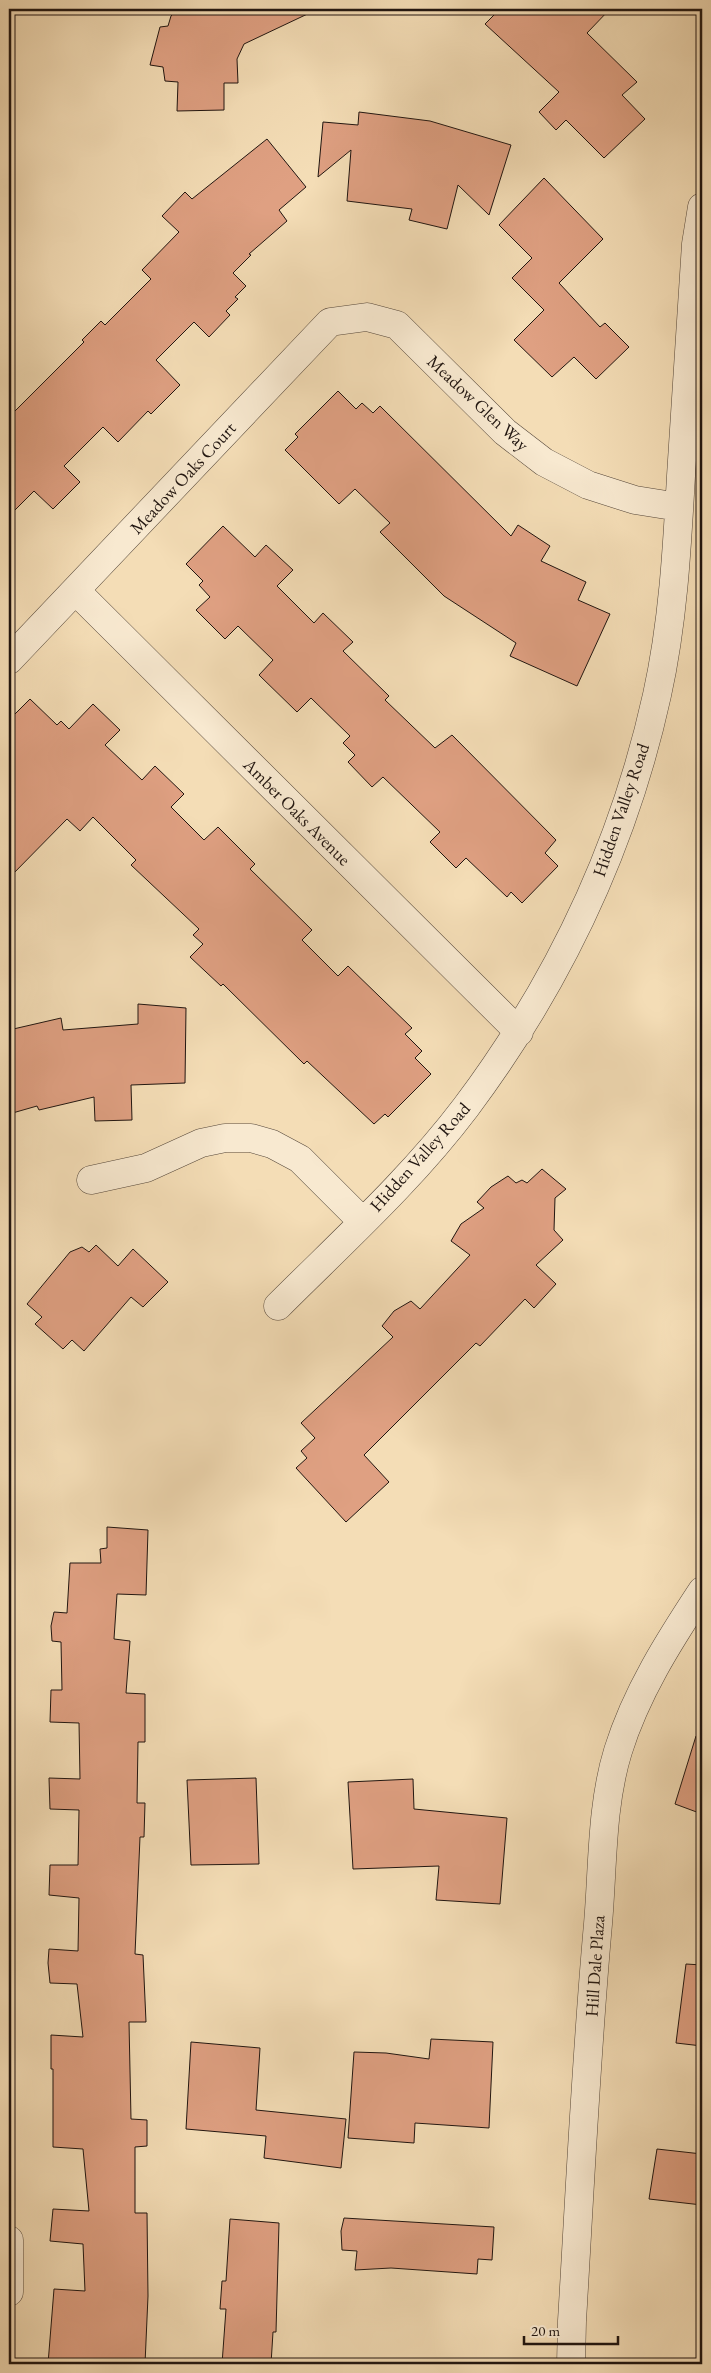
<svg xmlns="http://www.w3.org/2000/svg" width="711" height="2373" font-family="'EB Garamond',serif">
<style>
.building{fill:#dfa082;stroke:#201510}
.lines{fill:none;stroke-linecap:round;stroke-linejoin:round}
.minor-casing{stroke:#55473a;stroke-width:29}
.minor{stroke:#f8e9d0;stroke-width:28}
.labels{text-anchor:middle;stroke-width:5;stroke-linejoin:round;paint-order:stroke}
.street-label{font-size:18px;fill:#201510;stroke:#f8e9d0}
</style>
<rect width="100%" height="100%" fill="#f4ddb6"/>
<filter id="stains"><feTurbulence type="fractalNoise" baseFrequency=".004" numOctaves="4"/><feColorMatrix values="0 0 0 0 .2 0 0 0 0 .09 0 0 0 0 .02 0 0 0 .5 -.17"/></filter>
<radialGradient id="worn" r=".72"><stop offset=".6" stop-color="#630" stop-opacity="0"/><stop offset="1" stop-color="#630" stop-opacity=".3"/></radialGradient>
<path class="building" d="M 178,9 L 318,9 L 244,44 L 237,59 L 238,83 L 224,83 L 224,110 L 177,111 L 178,82 L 165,81 L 163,67 L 150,65 L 160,27 L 168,26 L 171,16 Z
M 500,9 L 610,9 L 587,33 L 637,82 L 622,95 L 645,119 L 604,158 L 566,120 L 556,130 L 539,112 L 559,92 L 485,24 Z
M 359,112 L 430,121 L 511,145 L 489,215 L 458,185 L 447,229 L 409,220 L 412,209 L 347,201 L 351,150 L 318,177 L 323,122 L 358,125 Z
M 267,139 L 306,187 L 279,210 L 287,221 L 249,254 L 251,255 L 233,273 L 246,286 L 235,297 L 238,299 L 226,311 L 230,315 L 209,337 L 194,322 L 156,360 L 180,385 L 151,414 L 148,411 L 118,442 L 103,427 L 64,466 L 80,482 L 53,509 L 34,491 L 9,516 L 9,417 L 84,342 L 82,340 L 101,321 L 105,325 L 151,279 L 142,270 L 179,232 L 162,216 L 185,192 L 192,199 Z
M 544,178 L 603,239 L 559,283 L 600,327 L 605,323 L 629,347 L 596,379 L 574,357 L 552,377 L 514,340 L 544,310 L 512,278 L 532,258 L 499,225 Z
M 338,391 L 356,409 L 362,403 L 373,413 L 380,406 L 511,536 L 518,525 L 550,546 L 541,561 L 586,582 L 578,600 L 610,614 L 577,686 L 510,656 L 516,643 L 444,596 L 380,532 L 390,523 L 355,489 L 339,504 L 285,450 L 298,437 L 295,434 Z
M 223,526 L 255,557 L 266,545 L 293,570 L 277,586 L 314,623 L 323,613 L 353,642 L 343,651 L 389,696 L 385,700 L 435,748 L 452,735 L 556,840 L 545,853 L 558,866 L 522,903 L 511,892 L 507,897 L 466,858 L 456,868 L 430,842 L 440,832 L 383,777 L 372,787 L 348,762 L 355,755 L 343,743 L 350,736 L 311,698 L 297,712 L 259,675 L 273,660 L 238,626 L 225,639 L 196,610 L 210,597 L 199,585 L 203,581 L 186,564 Z
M 30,699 L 57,725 L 61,721 L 69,729 L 93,704 L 120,730 L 105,745 L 142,780 L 155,766 L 184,794 L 171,807 L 204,840 L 218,827 L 255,864 L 250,869 L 312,930 L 302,940 L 338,976 L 348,966 L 412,1028 L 405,1034 L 422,1051 L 415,1058 L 431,1074 L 388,1117 L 385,1114 L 374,1124 L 307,1061 L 304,1064 L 223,984 L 221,986 L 190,957 L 203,944 L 193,935 L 199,929 L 131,865 L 136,860 L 93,817 L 80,831 L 67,819 L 9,878 L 9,720 Z
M 138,1004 L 186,1008 L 185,1083 L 131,1085 L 132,1120 L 95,1121 L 94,1097 L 39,1110 L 37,1106 L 9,1114 L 9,1030 L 61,1018 L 63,1030 L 138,1024 Z
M 542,1169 L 566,1189 L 555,1198 L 554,1230 L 563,1240 L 536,1265 L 556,1284 L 534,1308 L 525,1299 L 480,1346 L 476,1343 L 364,1455 L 389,1482 L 346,1522 L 296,1468 L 307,1458 L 301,1451 L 315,1438 L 301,1423 L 393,1337 L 382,1326 L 394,1311 L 411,1301 L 420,1309 L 470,1255 L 451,1241 L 461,1224 L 484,1208 L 477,1202 L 491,1187 L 508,1176 L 516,1183 L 522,1180 L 527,1183 Z
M 96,1245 L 118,1266 L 133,1249 L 168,1282 L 143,1307 L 131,1297 L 84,1351 L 72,1340 L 63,1349 L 35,1324 L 42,1317 L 27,1304 L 70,1252 L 82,1247 L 89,1252 Z
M 107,1527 L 148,1530 L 146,1595 L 117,1594 L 114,1639 L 130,1641 L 126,1693 L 145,1694 L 145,1742 L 138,1742 L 137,1803 L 145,1803 L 144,1837 L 140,1837 L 135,1954 L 143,1955 L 146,2022 L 129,2022 L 131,2119 L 147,2120 L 147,2146 L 135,2147 L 135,2213 L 147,2213 L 148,2296 L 145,2364 L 48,2364 L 54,2289 L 85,2291 L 83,2244 L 50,2241 L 53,2209 L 89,2211 L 83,2149 L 53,2147 L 53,2069 L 51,2069 L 51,2035 L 83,2037 L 77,1984 L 50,1983 L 48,1963 L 49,1949 L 78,1951 L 79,1898 L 49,1895 L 50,1865 L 78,1865 L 79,1810 L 50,1809 L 49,1778 L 80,1779 L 79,1723 L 50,1722 L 51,1690 L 62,1690 L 61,1642 L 52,1641 L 51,1626 L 54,1612 L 67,1613 L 70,1563 L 101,1563 L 100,1549 L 107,1548 Z
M 696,1736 L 702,1737 L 702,1814 L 675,1804 Z
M 256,1778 L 259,1864 L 191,1865 L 187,1780 Z
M 413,1779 L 414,1809 L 507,1818 L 500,1904 L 436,1900 L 439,1866 L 353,1869 L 348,1782 Z
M 686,1964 L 702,1965 L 702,2046 L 676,2043 Z
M 431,2039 L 493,2042 L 489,2128 L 415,2123 L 414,2143 L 348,2138 L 354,2052 L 386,2053 L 429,2059 Z
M 191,2042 L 260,2048 L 256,2110 L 346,2119 L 341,2168 L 264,2158 L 266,2136 L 186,2129 Z
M 657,2149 L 702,2154 L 702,2205 L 649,2199 Z
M 344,2218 L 494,2227 L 492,2260 L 478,2259 L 477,2274 L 391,2268 L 355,2270 L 357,2251 L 342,2250 L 341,2231 Z
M 230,2219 L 279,2223 L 276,2332 L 273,2332 L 271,2364 L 222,2364 L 226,2309 L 220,2309 L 222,2281 L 226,2281 Z"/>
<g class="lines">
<defs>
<path id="minor" d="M 76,591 L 519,1032
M 9,660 L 330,322 L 367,317 L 397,325 L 505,432 L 544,462 L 588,485 L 635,500 L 679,507
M 91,1180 L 146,1168 L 201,1143 L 225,1138 L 251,1138 L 272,1144 L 300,1159 L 362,1221
M 278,1306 C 342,1242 411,1180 466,1107 C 558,984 624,845 657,695 C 673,623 677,549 681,476 C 686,399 691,322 696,244 L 702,207
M 9,2240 L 9,2292
M 571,2364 L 572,2321 C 580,2189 586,2056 598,1924 C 603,1867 601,1806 618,1751 C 636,1693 669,1641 702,1591"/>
</defs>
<use href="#minor" class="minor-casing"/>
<use href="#minor" class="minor"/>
</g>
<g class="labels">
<g class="street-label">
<text transform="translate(478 403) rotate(43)" y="6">Meadow Glen Way</text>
<text transform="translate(183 478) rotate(-47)" y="6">Meadow Oaks Court</text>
<text transform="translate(621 810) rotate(-71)" y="6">Hidden Valley Road</text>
<text transform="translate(297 812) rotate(45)" y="6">Amber Oaks Avenue</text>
<text transform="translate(420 1157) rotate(-48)" y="6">Hidden Valley Road</text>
<text transform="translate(595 1966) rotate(-86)" y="6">Hill Dale Plaza</text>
</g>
</g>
<rect width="711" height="2373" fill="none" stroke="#f4ddb6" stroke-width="30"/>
<rect x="10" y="10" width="691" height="2353" fill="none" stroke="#201510" stroke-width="2.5"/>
<rect x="15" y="15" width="681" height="2343" fill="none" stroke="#201510"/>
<path d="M524 2336v8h94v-8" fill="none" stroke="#201510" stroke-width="2.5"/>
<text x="531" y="2336" font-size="15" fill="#201510" stroke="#f8e9d0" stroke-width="4" paint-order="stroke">20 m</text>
<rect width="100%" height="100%" filter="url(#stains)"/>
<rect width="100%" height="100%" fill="url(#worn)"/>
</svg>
